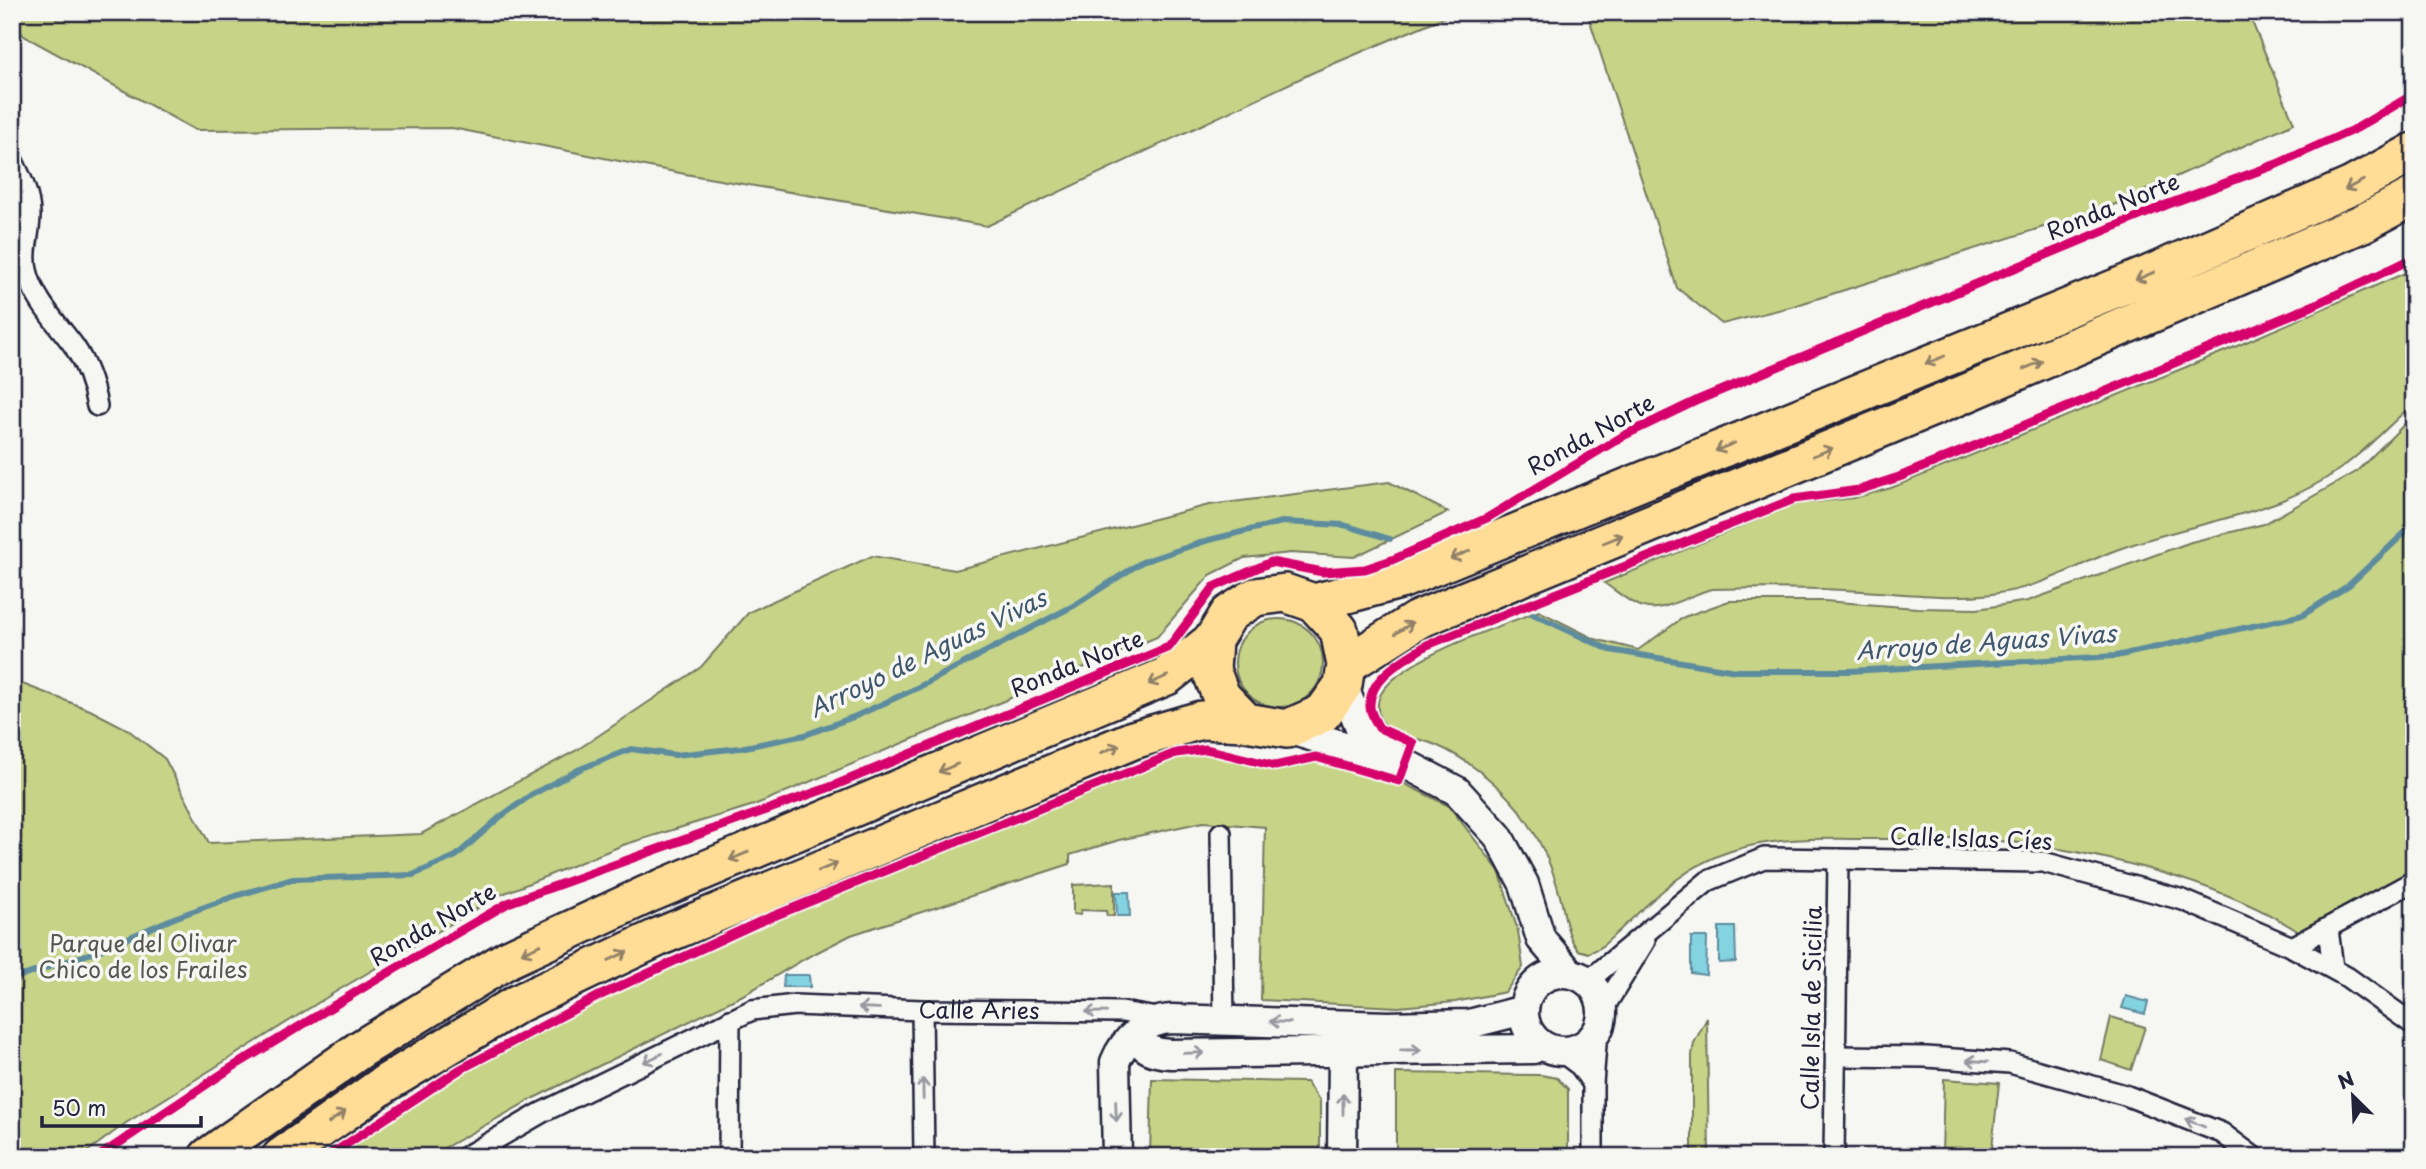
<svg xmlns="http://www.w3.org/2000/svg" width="2426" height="1169" font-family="'Playpen Sans',sans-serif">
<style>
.green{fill:#c7d386;stroke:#747a60;stroke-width:2}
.water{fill:#84d3e1;stroke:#5d8c9f;stroke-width:2}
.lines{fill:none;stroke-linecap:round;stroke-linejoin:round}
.stream{stroke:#5d8c9f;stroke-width:6}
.street-casing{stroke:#22223b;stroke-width:24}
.secondary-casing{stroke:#22223b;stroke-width:33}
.highway-casing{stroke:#22223b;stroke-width:42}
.street{stroke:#f6f6f2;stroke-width:19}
.secondary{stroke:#f6f6f2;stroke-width:28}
.highway{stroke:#ffdd96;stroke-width:37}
.cycleway-casing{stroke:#f6f6f2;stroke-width:13}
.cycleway{stroke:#d6006c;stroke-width:9}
.oneway{stroke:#908068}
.oneway2{stroke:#9797a0}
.labels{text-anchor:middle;stroke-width:7;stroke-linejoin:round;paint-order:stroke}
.street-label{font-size:23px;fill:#22223b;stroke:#f6f6f2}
.park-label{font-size:23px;fill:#545752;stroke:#f6f6f2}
.water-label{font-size:24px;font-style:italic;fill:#3f576d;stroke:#f6f6f2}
</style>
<rect width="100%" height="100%" fill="#f6f6f2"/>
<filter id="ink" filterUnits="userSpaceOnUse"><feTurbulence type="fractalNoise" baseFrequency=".0143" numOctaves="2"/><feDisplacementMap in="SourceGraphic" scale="14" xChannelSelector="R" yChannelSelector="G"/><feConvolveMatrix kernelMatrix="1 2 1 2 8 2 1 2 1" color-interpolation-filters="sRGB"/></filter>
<g filter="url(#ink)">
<path class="green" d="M 12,12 L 1456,12 L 1314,72 L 987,226 L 685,174 L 452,128 L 195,130 L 24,36 L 12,20 Z
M 1587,12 L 2248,12 L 2294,123 L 2116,204 L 1794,306 L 1722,324 L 1677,288 Z
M 2414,269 L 2414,403 C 2386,428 2358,459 2325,479 C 2260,519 2181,524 2111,552 C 2070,569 2037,589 1992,594 C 1942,600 1893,592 1844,590 C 1800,588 1756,588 1712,589 C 1694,593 1665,611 1648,608 C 1632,606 1617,591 1604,583 L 1795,504 L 1854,498 L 1891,488 L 2230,349 Z
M 2414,415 L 2414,872 L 2302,934 C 2232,887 2125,859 2042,846 C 1987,837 1929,839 1873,839 C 1825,839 1777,836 1731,851 C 1676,868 1642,912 1600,948 L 1589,953 L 1578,950 C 1566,935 1565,914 1560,896 C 1552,865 1538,835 1519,810 C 1498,784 1468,759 1436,745 C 1421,738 1400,737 1387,726 C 1381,722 1378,715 1378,708 C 1372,666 1507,624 1539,611 L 1595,639 L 1638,650 L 1684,617 L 1729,601 L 1824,601 L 1917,608 L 1977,609 L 2028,601 L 2191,542 L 2264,524 L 2356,472 Z
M 1389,482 L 1448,512 L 1354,557 L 1291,553 L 1244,558 L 1210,575 L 1157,637 L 754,805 L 623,845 L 500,895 L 337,991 L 126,1123 L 80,1157 L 12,1157 L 12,680 L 90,710 L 127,729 L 165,759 L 209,843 L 421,834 L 577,750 L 701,667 L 749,612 L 872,556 L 955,570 L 1209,505 Z
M1235 663a44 44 0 1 1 88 0a44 44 0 1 1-88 0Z
M 1206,749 L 1275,766 L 1316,757 L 1399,781 L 1449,806 L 1499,871 L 1518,931 L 1523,967 L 1505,992 L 1455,1002 L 1398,1007 L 1261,1000 L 1265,827 L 1203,822 L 1119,840 L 1070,855 L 1070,864 L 851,935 L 806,958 L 747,993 L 534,1098 L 428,1157 L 327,1157 L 459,1070 L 599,996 L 759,922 L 1176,753 Z
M 1114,883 L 1114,916 L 1107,916 L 1106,911 L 1081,910 L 1080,915 L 1073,914 L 1073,885 Z
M 2111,1017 L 2145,1027 L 2131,1070 L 2101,1060 Z
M 1707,1018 L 1709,1157 L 1692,1157 L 1692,1055 L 1694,1043 Z
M 1396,1073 L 1541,1075 L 1557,1078 L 1568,1089 L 1568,1157 L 1396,1157 Z
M 1152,1079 L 1306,1082 L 1320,1101 L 1320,1157 L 1150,1157 Z
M 1944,1079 L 1999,1083 L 1991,1157 L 1942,1155 Z"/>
<path class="water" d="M 1116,892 L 1129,892 L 1130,916 L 1117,916 Z
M 1719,927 L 1735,927 L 1736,962 L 1719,963 Z
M 1691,937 L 1707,937 L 1706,975 L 1691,973 Z
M 784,975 L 809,975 L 810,987 L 783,987 Z
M 2126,996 L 2148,1002 L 2145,1014 L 2122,1008 Z"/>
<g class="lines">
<path class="stream" d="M 1533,614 L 1610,650 L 1736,671 L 1849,671 L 2116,656 L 2303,615 L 2349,585 L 2414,524
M 12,977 L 25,975 L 98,951 L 174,918 L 235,896 L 293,879 L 413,875 L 456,856 L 500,817 L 531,795 L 580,769 L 631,749 L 675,755 L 740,748 L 805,735 L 856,716 L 917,688 L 1075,605 L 1142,562 L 1209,540 L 1282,522 L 1344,525 L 1390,539"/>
<defs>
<g id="street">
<path d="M 12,159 C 21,177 30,195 30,215 C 30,235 22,254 28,274 C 35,301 58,324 74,346 C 86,364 93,384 97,406"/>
<path d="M 1221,833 L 1224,1020"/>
<path d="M 2328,929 L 2333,968"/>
<path d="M 2292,947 L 2414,881"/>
<path d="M 1588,981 L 1708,881 L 1764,858 L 2043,862 L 2183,900 L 2292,947 L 2347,977 L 2414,1025"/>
<path d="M 922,1010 L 924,1157"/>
<path d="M 1602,1011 L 1645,941"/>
<path d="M 1560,1051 L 1580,1066 L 1593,1084"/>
<path d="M 1836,1056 L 1926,1057 L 2010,1063 L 2125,1095 L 2222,1133 L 2254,1157"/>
<path id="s1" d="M 465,1157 L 541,1113 L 752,1010 L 795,1005 L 922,1010 L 1122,1012 L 1163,1019"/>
<path d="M 729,1157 L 730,1020"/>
<path d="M 1593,1157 L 1593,1084 L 1597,1031"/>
<path d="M 1834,1157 L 1838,859"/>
</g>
<path id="secondary" d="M 1343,685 L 1359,725 L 1374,744 L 1404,763 L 1457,791 L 1498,836 L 1524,884 L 1541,939 L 1570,973
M 1287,729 L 1388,759
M1524 1012a39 39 0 1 1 78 0a39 39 0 1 1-78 0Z
M 1135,1034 C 1143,1050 1154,1053 1171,1054 L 1533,1049 L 1539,1043
M 1117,1157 L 1115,1062 C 1124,1039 1146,1020 1172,1019 L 1388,1026 L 1469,1024 L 1524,1010
M 1342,1157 L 1343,1051"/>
<path id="highway" d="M 1314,603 L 1400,580 L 2146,276 L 2352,186 L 2414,152
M 1346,665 L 1417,620 L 1969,392 L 2363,223 L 2414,196
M 208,1157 L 361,1049 L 508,959 L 648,894 L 1167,676 L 1213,640 L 1229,614 L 1255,597 L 1285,593 L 1314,603 L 1339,630 L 1346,665 L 1343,685 L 1323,713 L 1287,729 L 1246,722 L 1221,696 L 1211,670 L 1213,640
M 281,1157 L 386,1083 L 517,1004 L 661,936 L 1133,740 L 1201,720 L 1246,722"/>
</defs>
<use href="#street" class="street-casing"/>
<use href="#secondary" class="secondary-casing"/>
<use href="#highway" class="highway-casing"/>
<use href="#street" class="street"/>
<use href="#secondary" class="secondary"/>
<use href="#highway" class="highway"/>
<defs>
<path id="cycleway" d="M 98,1157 L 231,1068 L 371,983 L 508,903 L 833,786 L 1169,647 L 1214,587 L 1271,562 L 1323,572 L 1365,569 L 1392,560 L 1487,518 L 1625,435 L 1698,400 L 2166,205 L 2277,164 L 2357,128 L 2414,94
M 327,1157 L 459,1070 L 599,996 L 759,922 L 1176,753 L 1206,749 L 1275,766 L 1316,757 L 1399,781 L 1413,743 L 1379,728 C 1376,722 1370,713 1370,707 C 1368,677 1406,659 1427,645 L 1794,499 L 1859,490 L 1899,477 L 2312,306 L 2414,258"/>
</defs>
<use href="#cycleway" class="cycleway-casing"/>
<use href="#cycleway" class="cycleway"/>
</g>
<defs><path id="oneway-shaft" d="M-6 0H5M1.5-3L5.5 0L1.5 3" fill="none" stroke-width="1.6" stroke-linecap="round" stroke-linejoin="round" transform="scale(1.75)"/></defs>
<g class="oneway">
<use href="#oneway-shaft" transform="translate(2354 185) rotate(153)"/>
<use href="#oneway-shaft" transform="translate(2145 276) rotate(157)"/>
<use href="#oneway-shaft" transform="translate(1935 360) rotate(158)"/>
<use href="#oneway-shaft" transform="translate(2033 365) rotate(-23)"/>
<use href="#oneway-shaft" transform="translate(1725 447) rotate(158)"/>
<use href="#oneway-shaft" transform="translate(1823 452) rotate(-22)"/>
<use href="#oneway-shaft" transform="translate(1613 539) rotate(-22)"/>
<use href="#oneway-shaft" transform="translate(1460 555) rotate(158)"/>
<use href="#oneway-shaft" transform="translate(1404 628) rotate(-33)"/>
<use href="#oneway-shaft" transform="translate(1158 680) rotate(156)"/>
<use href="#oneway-shaft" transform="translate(1110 749) rotate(-23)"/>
<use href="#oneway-shaft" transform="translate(948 768) rotate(157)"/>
<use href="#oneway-shaft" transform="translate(739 856) rotate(157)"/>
<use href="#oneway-shaft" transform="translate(828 867) rotate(-23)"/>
<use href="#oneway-shaft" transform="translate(531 949) rotate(155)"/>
<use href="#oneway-shaft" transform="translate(618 956) rotate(-25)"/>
<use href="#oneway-shaft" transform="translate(337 1117) rotate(-35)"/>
</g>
<g class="oneway2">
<use href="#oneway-shaft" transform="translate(869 1008) rotate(-178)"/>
<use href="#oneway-shaft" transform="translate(1096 1012) rotate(-179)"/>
<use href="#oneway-shaft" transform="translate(1280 1022) rotate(-177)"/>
<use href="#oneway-shaft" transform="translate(1411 1050)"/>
<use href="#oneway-shaft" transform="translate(1194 1053) rotate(-2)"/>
<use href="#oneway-shaft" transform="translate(653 1058) rotate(154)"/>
<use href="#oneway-shaft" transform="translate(1977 1061) rotate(-175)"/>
<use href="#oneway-shaft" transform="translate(923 1089) rotate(-91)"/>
<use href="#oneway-shaft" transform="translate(1343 1104) rotate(-90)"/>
<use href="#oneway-shaft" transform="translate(1116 1111) rotate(88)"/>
<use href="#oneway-shaft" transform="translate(2195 1123) rotate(-158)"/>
</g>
</g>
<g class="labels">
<g class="street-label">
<text transform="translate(2113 207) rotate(-22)" y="8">Ronda Norte</text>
<text transform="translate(1591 435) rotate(-29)" y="8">Ronda Norte</text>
<text transform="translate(1077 664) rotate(-22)" y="8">Ronda Norte</text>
<text transform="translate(1971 839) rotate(2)" y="8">Calle Islas Cíes</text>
<text transform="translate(433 925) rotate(-30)" y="8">Ronda Norte</text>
<text transform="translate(1812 1008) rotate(-89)" y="8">Calle Isla de Sicilia</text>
<text dy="8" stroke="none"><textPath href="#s1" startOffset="550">Calle Aries</textPath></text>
</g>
<g class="park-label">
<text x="143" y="952">Parque del Olivar<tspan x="143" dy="26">Chico de los Frailes</tspan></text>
</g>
<g class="water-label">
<text transform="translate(1986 643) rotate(-4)" y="8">Arroyo de Aguas Vivas</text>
<text transform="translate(928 654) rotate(-26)" y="8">Arroyo de Aguas Vivas</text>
</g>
</g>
<rect width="2426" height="1169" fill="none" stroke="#f6f6f2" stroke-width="42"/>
<rect x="21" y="21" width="2384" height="1127" fill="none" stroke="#22223b" stroke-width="2.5" filter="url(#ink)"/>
<g transform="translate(2353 1096) rotate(336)" stroke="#f6f6f2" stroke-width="5" paint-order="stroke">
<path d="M0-5L12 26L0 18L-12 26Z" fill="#22223b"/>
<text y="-10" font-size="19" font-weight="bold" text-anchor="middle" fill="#22223b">N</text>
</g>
<path d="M42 1116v10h159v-10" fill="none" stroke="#22223b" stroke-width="3.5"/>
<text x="52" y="1116" font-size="21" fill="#22223b" stroke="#f6f6f2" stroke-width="5" paint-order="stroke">50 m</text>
</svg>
